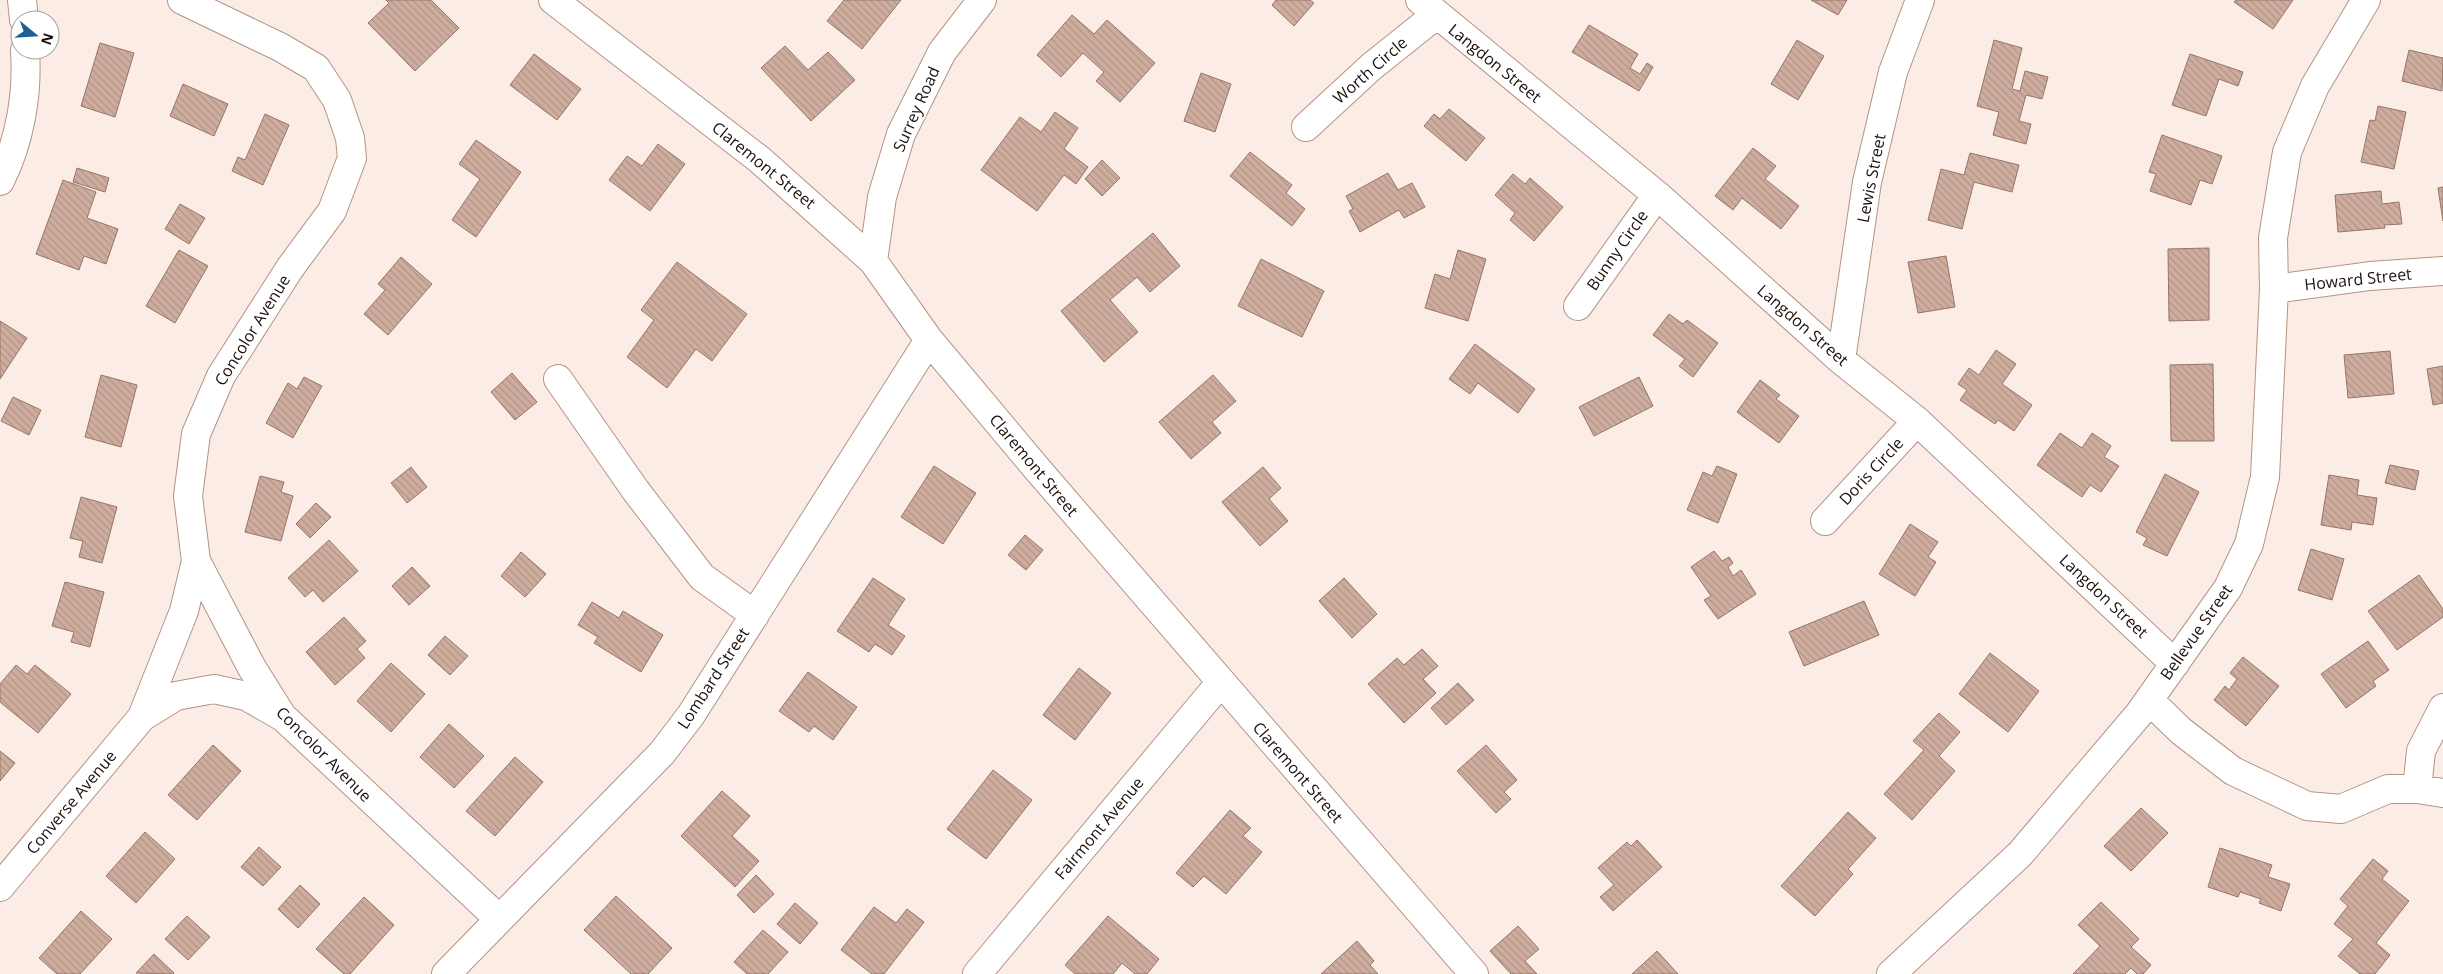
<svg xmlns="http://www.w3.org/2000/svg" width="2443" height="974" font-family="'Open Sans',sans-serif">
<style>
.building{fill:url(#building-back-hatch);stroke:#957567}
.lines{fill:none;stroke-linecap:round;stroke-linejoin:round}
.minor-casing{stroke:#b49384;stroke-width:30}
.minor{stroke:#fff;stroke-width:28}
.labels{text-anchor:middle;stroke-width:4;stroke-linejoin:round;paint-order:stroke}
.street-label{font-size:16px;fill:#1c100b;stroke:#fff}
</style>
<defs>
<pattern id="building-back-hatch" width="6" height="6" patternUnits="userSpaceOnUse" patternTransform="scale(1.25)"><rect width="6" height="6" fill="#cfad9e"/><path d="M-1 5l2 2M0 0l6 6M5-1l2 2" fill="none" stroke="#b19487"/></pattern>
</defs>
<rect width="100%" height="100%" fill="#fbede6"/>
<path class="building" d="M 386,0 L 431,0 L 459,28 L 415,71 L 368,23 L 389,3 Z
M 844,0 L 901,0 L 862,49 L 827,21 Z
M 1276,0 L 1310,0 L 1314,3 L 1294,26 L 1272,5 Z
M 1811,0 L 1847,0 L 1838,15 Z
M 2236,0 L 2293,0 L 2273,29 L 2234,2 Z
M 1072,15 L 1094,34 L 1107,20 L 1155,63 L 1120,102 L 1096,81 L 1104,72 L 1083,53 L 1061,77 L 1037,55 Z
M 1589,25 L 1638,54 L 1630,68 L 1640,74 L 1647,63 L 1653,67 L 1639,91 L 1572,52 Z
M 1797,40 L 1824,56 L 1798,100 L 1771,84 Z
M 1994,40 L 2022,48 L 2012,89 L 2020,91 L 2025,71 L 2048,77 L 2042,99 L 2026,95 L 2019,121 L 2031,124 L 2026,144 L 1993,135 L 1999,112 L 1977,106 Z
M 100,43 L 134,53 L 115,117 L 81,106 Z
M 785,46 L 808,70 L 828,52 L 855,80 L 811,121 L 761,68 Z
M 2409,50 L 2443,58 L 2442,91 L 2402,81 Z
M 534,54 L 581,89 L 557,120 L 510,85 Z
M 2190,54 L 2243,72 L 2238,86 L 2219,79 L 2206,116 L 2172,105 Z
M 1201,73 L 1231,84 L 1215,132 L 1184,121 Z
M 183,84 L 228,104 L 214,136 L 170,116 Z
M 2378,106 L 2406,112 L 2394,169 L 2361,162 L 2370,120 L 2375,121 Z
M 1449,109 L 1485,138 L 1466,161 L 1424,126 L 1434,114 L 1440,119 Z
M 1055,112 L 1078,128 L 1064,149 L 1088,167 L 1076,184 L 1064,175 L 1037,211 L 981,170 L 1020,117 L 1041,132 Z
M 265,114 L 289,125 L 263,185 L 232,171 L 238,157 L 245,160 Z
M 2162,135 L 2222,156 L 2212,184 L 2200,180 L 2191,205 L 2150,191 L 2156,174 L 2149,172 Z
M 476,140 L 521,172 L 476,237 L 452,220 L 480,179 L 459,164 Z
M 658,144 L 685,164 L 650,211 L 609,180 L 627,156 L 642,166 Z
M 1753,148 L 1776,166 L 1765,179 L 1799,206 L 1781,229 L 1742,198 L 1733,210 L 1715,196 Z
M 1250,152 L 1292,185 L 1286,193 L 1305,209 L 1292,226 L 1230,176 Z
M 1970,153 L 2019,165 L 2012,192 L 1974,182 L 1962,229 L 1928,220 L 1941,169 L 1964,175 Z
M 1102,160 L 1120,178 L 1102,196 L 1085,179 Z
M 77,168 L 109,178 L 105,192 L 73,182 Z
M 1388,173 L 1398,190 L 1412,183 L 1425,207 L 1404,218 L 1399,210 L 1360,232 L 1349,211 L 1353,209 L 1346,196 Z
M 1513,174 L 1525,184 L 1530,178 L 1563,207 L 1534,241 L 1510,220 L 1515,213 L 1495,195 Z
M 63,180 L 96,192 L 87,218 L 118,229 L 106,264 L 84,256 L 79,270 L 36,254 Z
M 2443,187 L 2443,221 L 2438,188 Z
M 2381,191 L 2382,204 L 2399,202 L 2402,224 L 2384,225 L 2385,228 L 2338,232 L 2335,195 Z
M 180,204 L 205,218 L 189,244 L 165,229 Z
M 1153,233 L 1180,266 L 1150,292 L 1137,277 L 1110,300 L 1138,332 L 1104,362 L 1061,311 Z
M 2209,248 L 2209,320 L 2169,321 L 2168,249 Z
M 179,250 L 208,266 L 175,323 L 146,306 Z
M 1458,250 L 1486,259 L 1468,321 L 1425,308 L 1435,274 L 1450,279 Z
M 1946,256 L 1955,307 L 1918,313 L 1908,262 Z
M 401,257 L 432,284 L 388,335 L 364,314 L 385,290 L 378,284 Z
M 1261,259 L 1324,291 L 1302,337 L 1238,306 Z
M 677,262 L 747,314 L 712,361 L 696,349 L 667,388 L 627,357 L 654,320 L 641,310 Z
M 1669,314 L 1683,324 L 1687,320 L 1718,343 L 1693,377 L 1679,366 L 1685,359 L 1653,335 Z
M 0,321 L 27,338 L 0,379 Z
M 1475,344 L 1535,389 L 1518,413 L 1478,383 L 1470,394 L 1449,379 Z
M 1996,350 L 2016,364 L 2002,384 L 2032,405 L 2014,431 L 1998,420 L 1995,424 L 1960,400 L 1967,390 L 1958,384 L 1969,368 L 1979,375 Z
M 2390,351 L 2394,394 L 2348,398 L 2344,355 Z
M 2213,364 L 2214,441 L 2171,441 L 2170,365 Z
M 2443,366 L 2443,403 L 2433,405 L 2427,369 Z
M 512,373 L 537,402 L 515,420 L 491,392 Z
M 101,375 L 137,385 L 121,447 L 85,437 Z
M 1213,375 L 1236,401 L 1212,422 L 1221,433 L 1191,459 L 1159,422 Z
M 304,377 L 322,386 L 293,438 L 266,423 L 288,383 L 297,389 Z
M 1639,377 L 1653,406 L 1594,436 L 1579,407 Z
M 1760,380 L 1780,395 L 1776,399 L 1799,416 L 1779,443 L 1737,412 Z
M 13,397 L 41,410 L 29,435 L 1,421 Z
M 2060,433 L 2082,448 L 2092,433 L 2111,446 L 2104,457 L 2119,466 L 2101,492 L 2090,485 L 2082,497 L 2037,465 Z
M 2390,465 L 2419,471 L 2415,490 L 2385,483 Z
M 934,466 L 976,493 L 943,544 L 901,517 Z
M 1717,466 L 1737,474 L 1718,523 L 1687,510 L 1703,472 L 1712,476 Z
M 411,467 L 427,487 L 407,503 L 391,483 Z
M 1263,467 L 1281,488 L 1269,499 L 1288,521 L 1260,546 L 1222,502 Z
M 2165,474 L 2199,492 L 2167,556 L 2143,545 L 2147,538 L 2136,532 Z
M 2329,475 L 2359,480 L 2357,495 L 2377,498 L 2373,525 L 2352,522 L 2351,530 L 2321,525 Z
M 260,476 L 284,482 L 281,492 L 293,496 L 281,541 L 245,532 Z
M 81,497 L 117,507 L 102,563 L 79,557 L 83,541 L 70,538 Z
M 316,503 L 331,517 L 310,538 L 296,524 Z
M 1910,524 L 1938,542 L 1928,557 L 1936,562 L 1915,596 L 1879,574 Z
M 1025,535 L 1043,550 L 1026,570 L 1008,555 Z
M 329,540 L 358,571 L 323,602 L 313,590 L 305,597 L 288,578 Z
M 2311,549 L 2344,559 L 2332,600 L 2298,590 Z
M 1714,551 L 1722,561 L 1729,557 L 1733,563 L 1728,567 L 1733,576 L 1741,570 L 1756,594 L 1718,619 L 1704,600 L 1711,596 L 1691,567 Z
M 521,552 L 546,574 L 525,597 L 501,576 Z
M 412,567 L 430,586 L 409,605 L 392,586 Z
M 2419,575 L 2443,609 L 2443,617 L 2397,650 L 2368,611 Z
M 873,578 L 905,599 L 888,625 L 905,636 L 892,655 L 875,644 L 869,652 L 837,631 Z
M 1344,578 L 1377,614 L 1352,638 L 1319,601 Z
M 65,582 L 104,592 L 90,647 L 71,642 L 74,632 L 52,626 Z
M 1864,601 L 1879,635 L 1804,666 L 1789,632 Z
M 592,602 L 619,618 L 623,611 L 663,635 L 641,672 L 594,643 L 598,637 L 578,625 Z
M 344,617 L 366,641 L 357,649 L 365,658 L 335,685 L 306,652 Z
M 445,636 L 468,656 L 450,675 L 428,655 Z
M 2368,641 L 2389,670 L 2373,681 L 2376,686 L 2346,708 L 2321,674 Z
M 1422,649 L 1438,666 L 1423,679 L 1436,693 L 1404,723 L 1368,684 L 1397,658 L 1404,665 Z
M 1990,653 L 2039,691 L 2008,732 L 1959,694 Z
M 2243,657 L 2279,686 L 2246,726 L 2214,700 L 2225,686 L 2229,690 L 2237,679 L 2230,673 Z
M 391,663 L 425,694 L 391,732 L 357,701 Z
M 16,665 L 27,674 L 35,665 L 71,694 L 38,733 L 0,702 L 0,684 Z
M 1079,668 L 1111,693 L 1075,740 L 1043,715 Z
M 808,672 L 857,707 L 833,740 L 814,726 L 809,732 L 779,711 Z
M 1458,683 L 1474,700 L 1446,725 L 1431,708 Z
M 1939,713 L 1960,732 L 1939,756 L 1955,771 L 1912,820 L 1884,794 L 1924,750 L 1913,741 Z
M 449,724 L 484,756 L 454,788 L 420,757 Z
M 213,745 L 241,771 L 197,820 L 168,795 Z
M 1486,745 L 1517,780 L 1504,792 L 1511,799 L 1496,813 L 1457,771 Z
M 0,751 L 15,763 L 0,781 Z
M 515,757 L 543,782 L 495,836 L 466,811 Z
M 993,770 L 1032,800 L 986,859 L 947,829 Z
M 722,791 L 750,816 L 732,836 L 759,861 L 735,887 L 681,836 Z
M 2141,808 L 2168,833 L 2131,871 L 2104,846 Z
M 1230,810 L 1251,828 L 1243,836 L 1262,852 L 1226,894 L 1204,876 L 1193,887 L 1176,873 Z
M 1848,812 L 1876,838 L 1848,869 L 1853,874 L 1815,916 L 1781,886 Z
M 145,832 L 175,859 L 136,903 L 106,876 Z
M 1637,840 L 1662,867 L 1613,911 L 1600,897 L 1614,885 L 1598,868 L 1627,842 L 1631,846 Z
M 259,847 L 281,867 L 263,886 L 241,867 Z
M 2220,848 L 2272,865 L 2268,877 L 2290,884 L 2281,911 L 2259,903 L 2261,899 L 2240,892 L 2238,897 L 2208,887 Z
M 2373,859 L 2388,871 L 2382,879 L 2409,901 L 2376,943 L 2390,955 L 2375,974 L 2360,974 L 2338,956 L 2353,939 L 2334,924 L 2348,906 L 2340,899 Z
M 756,875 L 774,894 L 754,913 L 737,895 Z
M 300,885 L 320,904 L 298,928 L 278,909 Z
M 616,896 L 672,948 L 648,974 L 631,974 L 584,930 Z
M 364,897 L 394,925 L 350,974 L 344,974 L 316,949 Z
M 2101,902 L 2139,939 L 2131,947 L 2151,965 L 2143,974 L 2137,974 L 2131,968 L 2125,974 L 2073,974 L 2100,946 L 2078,925 Z
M 795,903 L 818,923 L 800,944 L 777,924 Z
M 874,907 L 896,923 L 907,909 L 924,922 L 884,974 L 872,974 L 841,950 Z
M 81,911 L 112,939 L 80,974 L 57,974 L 39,958 Z
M 187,916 L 210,937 L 188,960 L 165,939 Z
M 1108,916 L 1159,959 L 1147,974 L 1135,974 L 1122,963 L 1113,974 L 1075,974 L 1065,965 Z
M 1518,926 L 1539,949 L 1525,961 L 1537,974 L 1511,974 L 1490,951 Z
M 763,930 L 788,952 L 768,974 L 747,974 L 734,962 Z
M 1357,941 L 1374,961 L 1370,965 L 1378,974 L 1321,974 Z
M 1657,951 L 1678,974 L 1632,974 Z
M 154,954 L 174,973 L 173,974 L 136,973 Z"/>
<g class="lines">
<defs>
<path id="minor" d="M 22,0 L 24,20
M 182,0 L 280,47 L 316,68 L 337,100 L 350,138 L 352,158 L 332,211 L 290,268 L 221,376 L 196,434 L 188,496 L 196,561 L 252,668 L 282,716 L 498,918
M 553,0 L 760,160 L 873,261 L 929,340 L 1038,470 L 1474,974
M 1420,0 L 1657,195 L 1841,360 L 1917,421 L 2175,664
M 1306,127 L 1371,67 L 1436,15
M 0,181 C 20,141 28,94 25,50
M 873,261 L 882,197 L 901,134 L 942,52 L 982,0
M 2274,289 L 2370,276 L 2443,271
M 1578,306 L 1657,195
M 1841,360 L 1867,182 L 1893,72 L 1920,0
M 558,379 L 636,491 L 702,577 L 755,615
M 1825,521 L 1917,421
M 2149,700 L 2181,731 L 2233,771 L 2307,806 L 2341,809 L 2388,789 L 2417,789 L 2443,793
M 142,717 L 184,611 L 196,561
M 2417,789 L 2421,751 L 2443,708
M 0,887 L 142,717 L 176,696 L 214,689 L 246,696 L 281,716
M 446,974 L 662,753 L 691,715 L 929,340
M 977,974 L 1221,682
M 1891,974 L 2020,854 L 2139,714 L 2228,588 L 2249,544 L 2265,477 L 2274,289 L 2273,238 L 2287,152 L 2315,86 L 2366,0"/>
</defs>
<use href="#minor" class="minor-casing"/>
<use href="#minor" class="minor"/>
</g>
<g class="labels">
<g class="street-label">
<text transform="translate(1495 63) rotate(39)" y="6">Langdon Street</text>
<text transform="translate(1370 70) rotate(-41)" y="6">Worth Circle</text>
<text transform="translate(916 109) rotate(-66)" y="6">Surrey Road</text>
<text transform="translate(764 165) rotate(39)" y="6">Claremont Street</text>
<text transform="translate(1871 178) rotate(-79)" y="6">Lewis Street</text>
<text transform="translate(1617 250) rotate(-55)" y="6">Bunny Circle</text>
<text transform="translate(2358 279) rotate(-6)" y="6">Howard Street</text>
<text transform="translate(1803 325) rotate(41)" y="6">Langdon Street</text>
<text transform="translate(252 330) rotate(-58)" y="6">Concolor Avenue</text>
<text transform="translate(1034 465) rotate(50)" y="6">Claremont Street</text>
<text transform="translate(1871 471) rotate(-47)" y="6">Doris Circle</text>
<text transform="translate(2104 596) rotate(43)" y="6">Langdon Street</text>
<text transform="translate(2196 632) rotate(-55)" y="6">Bellevue Street</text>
<text transform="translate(713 678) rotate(-57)" y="6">Lombard Street</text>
<text transform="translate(324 754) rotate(45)" y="6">Concolor Avenue</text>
<text transform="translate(1298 772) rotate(49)" y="6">Claremont Street</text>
<text transform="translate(71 802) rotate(-50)" y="6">Converse Avenue</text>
<text transform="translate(1099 828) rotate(-50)" y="6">Fairmont Avenue</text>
</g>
</g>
<g transform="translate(35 35) rotate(108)"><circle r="24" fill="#ffffff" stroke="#a49f9d"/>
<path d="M0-4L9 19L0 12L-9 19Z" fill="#205f95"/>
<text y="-8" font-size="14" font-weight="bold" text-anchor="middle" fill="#1c100b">N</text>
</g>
</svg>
